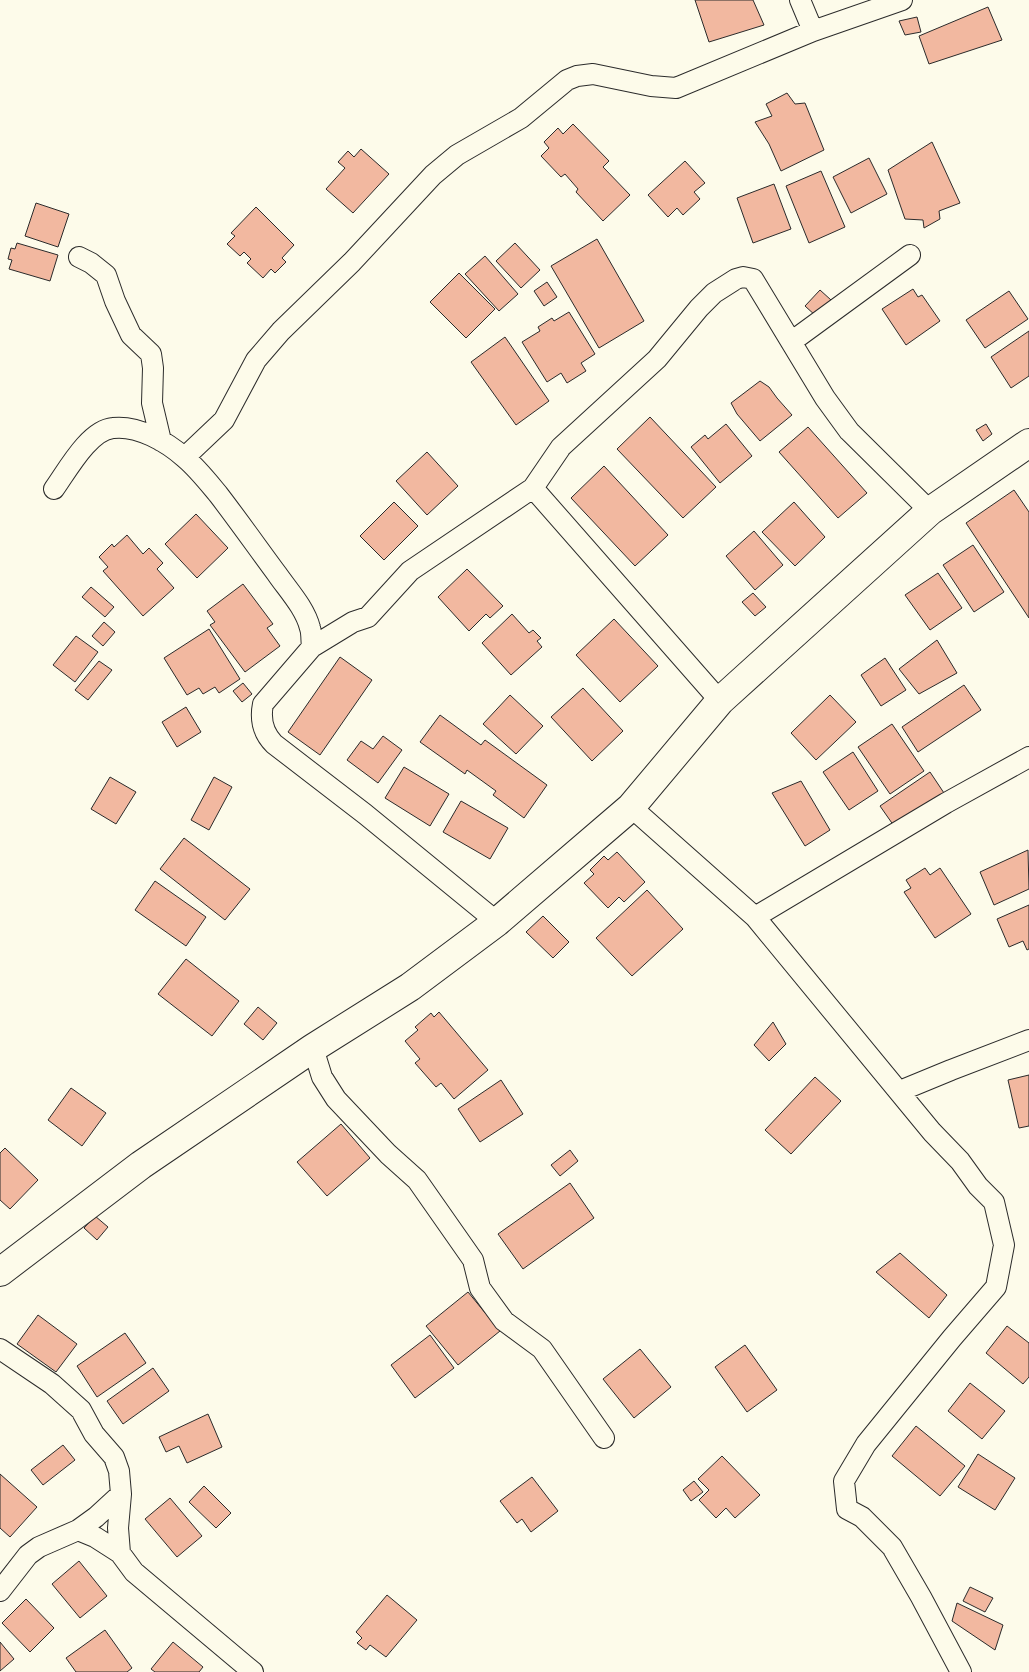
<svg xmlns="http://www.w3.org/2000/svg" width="1029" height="1672" font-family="Poppins,sans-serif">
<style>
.building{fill:#f2b8a0;stroke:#2b2b2b}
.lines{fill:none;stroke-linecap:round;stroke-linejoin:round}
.street-casing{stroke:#2b2b2b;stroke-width:22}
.secondary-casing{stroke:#2b2b2b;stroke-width:30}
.street{stroke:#fdfbea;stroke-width:20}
.secondary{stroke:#fdfbea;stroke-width:28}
</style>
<rect width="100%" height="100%" fill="#fdfbea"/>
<path class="building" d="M 695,0 L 753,0 L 764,25 L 709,42 Z
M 988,7 L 1002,40 L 929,64 L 919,36 Z
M 917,17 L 921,32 L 905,35 L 899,21 Z
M 787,93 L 795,104 L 805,103 L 824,150 L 781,171 L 769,144 L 755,122 L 772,116 L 766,104 Z
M 573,124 L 609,161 L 603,167 L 630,195 L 603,221 L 576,192 L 578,189 L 565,174 L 561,177 L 541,156 L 549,148 L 544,142 L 558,128 L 563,134 Z
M 932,142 L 960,203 L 939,211 L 940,219 L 924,228 L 923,220 L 905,219 L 888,170 Z
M 361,149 L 389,174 L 353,213 L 326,189 L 345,168 L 338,162 L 348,151 L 354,157 Z
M 869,158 L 887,194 L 851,213 L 833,177 Z
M 685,161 L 705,183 L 694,192 L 700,199 L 683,215 L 677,208 L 668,217 L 648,195 Z
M 821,171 L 845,227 L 809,243 L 786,186 Z
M 774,184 L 791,229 L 753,243 L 737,198 Z
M 36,203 L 69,214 L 58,247 L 25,236 Z
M 256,207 L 294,245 L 282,258 L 286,262 L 275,273 L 271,269 L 263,278 L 247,263 L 251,259 L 244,252 L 240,256 L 227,244 L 235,236 L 231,233 Z
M 597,239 L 644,321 L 599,348 L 551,266 Z
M 17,243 L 58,255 L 50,281 L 9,269 L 12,260 L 8,259 L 11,248 L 15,249 Z
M 515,243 L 540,270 L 521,288 L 496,261 Z
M 485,256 L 518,294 L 499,311 L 465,274 Z
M 459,273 L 495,309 L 466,338 L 430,302 Z
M 547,282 L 557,297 L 544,306 L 534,291 Z
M 913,289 L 918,297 L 922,295 L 940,321 L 906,345 L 882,309 Z
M 820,290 L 831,300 L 816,316 L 805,306 Z
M 1009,291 L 1028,319 L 985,348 L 966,320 Z
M 569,312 L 595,354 L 581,363 L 586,371 L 567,383 L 561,373 L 547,382 L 522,342 L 540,331 L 538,327 L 552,318 L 554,321 Z
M 1029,331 L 1029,376 L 1011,388 L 991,357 Z
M 505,337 L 549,401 L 516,425 L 471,362 Z
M 760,381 L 769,387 L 777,398 L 792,415 L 760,441 L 737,414 L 731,403 Z
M 650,417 L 716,487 L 683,518 L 617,449 Z
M 726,424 L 752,456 L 720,483 L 691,447 L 705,435 L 708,439 Z
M 986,424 L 992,434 L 983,441 L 976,430 Z
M 808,427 L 867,493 L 838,518 L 779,452 Z
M 427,452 L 458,486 L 427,515 L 396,481 Z
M 604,466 L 668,535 L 635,566 L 571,498 Z
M 1014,490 L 1029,512 L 1029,618 L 966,523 Z
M 394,502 L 418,526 L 384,560 L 360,536 Z
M 794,502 L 825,537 L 795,566 L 762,532 Z
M 196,514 L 228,548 L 197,578 L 165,544 Z
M 754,531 L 783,565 L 755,590 L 726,556 Z
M 127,535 L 143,554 L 149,548 L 163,563 L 157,569 L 174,588 L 143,616 L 103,571 L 108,567 L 99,557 L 112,544 L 114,547 Z
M 973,545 L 1004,592 L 974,612 L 943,565 Z
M 467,569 L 503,606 L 490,618 L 486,614 L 469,631 L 438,597 Z
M 938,573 L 962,608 L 930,630 L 905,595 Z
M 243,584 L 273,624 L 267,628 L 280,646 L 245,672 L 210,625 L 215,622 L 207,611 Z
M 91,587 L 114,607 L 105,617 L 82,597 Z
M 753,593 L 766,607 L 755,616 L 742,602 Z
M 512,614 L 529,633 L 533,630 L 541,638 L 537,641 L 542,647 L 511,675 L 482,643 Z
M 614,619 L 658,666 L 620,702 L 576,655 Z
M 104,622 L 115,632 L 103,646 L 92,636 Z
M 209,629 L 240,679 L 219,693 L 215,687 L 203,694 L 199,688 L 187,695 L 164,658 Z
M 76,636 L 98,652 L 75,682 L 53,665 Z
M 937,640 L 957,673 L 919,694 L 899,669 Z
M 340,657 L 372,680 L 320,755 L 288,732 Z
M 885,658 L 906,690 L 881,706 L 861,675 Z
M 99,661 L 112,670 L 88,700 L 75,690 Z
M 243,683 L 252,694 L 242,702 L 233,691 Z
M 964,685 L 981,710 L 918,752 L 902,727 Z
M 583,688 L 623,731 L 592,761 L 551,717 Z
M 510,695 L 543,726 L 516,754 L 483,724 Z
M 830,695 L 856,722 L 816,760 L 791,733 Z
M 186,707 L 201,732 L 177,747 L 162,722 Z
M 440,715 L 481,745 L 485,740 L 547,785 L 524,818 L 493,795 L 496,791 L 467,770 L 465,774 L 420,742 Z
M 892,724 L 924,771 L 890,794 L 858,747 Z
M 383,736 L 402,750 L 378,783 L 347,760 L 361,741 L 373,749 Z
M 853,752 L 878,791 L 849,810 L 823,772 Z
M 404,767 L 449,794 L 430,826 L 385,798 Z
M 930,772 L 944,793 L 894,826 L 880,806 Z
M 110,777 L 136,792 L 116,824 L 91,809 Z
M 214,777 L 232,787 L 209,830 L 191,820 Z
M 801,781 L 830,830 L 805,846 L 772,793 Z
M 461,801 L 508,828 L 490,859 L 443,832 Z
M 184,838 L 250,889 L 225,920 L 160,869 Z
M 1028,850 L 1029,889 L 994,905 L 980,872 Z
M 617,852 L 645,882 L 624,902 L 619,897 L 608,908 L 584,883 L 594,874 L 590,870 L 604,856 L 608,860 Z
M 925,868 L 930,875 L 940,868 L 971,914 L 935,938 L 904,892 L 911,888 L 906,880 Z
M 155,881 L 206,917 L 186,946 L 135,910 Z
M 647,890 L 683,929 L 632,976 L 596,938 Z
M 1029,905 L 1029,949 L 1027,950 L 1023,941 L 1009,947 L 997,919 Z
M 543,916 L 569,942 L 553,958 L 526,932 Z
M 186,959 L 239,1001 L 212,1036 L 158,994 Z
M 258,1007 L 277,1023 L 263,1040 L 244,1024 Z
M 439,1012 L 488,1070 L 454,1099 L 441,1083 L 436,1087 L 415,1063 L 420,1059 L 405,1041 L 418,1030 L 415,1027 L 431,1013 L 434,1017 Z
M 773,1022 L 786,1044 L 769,1061 L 754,1045 Z
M 1029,1075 L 1029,1126 L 1019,1128 L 1008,1080 Z
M 815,1077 L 841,1101 L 791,1154 L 765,1130 Z
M 501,1080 L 523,1114 L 480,1142 L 458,1109 Z
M 71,1088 L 106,1113 L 82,1146 L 48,1120 Z
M 341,1124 L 370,1158 L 327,1196 L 297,1162 Z
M 5,1148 L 38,1180 L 10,1209 L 0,1200 L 0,1153 Z
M 570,1150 L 578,1161 L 560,1176 L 551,1165 Z
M 570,1183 L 594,1218 L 523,1269 L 498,1234 Z
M 95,1216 L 108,1227 L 97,1240 L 84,1228 Z
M 900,1253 L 947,1295 L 929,1318 L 876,1272 Z
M 468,1292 L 500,1331 L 458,1365 L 426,1326 Z
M 38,1315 L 77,1344 L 56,1372 L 17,1344 Z
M 1007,1326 L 1029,1343 L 1029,1377 L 1023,1384 L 986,1353 Z
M 125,1333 L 146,1363 L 97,1397 L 77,1366 Z
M 430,1335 L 454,1368 L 415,1398 L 391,1365 Z
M 745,1345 L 777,1390 L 747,1412 L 715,1367 Z
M 640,1349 L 671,1387 L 634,1418 L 603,1379 Z
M 153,1368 L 169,1391 L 123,1424 L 107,1401 Z
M 970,1383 L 1005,1411 L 982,1439 L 948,1411 Z
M 208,1414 L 222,1447 L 187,1463 L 179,1446 L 166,1452 L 159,1437 Z
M 916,1426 L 965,1466 L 940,1496 L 892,1456 Z
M 63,1445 L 75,1460 L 43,1485 L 31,1470 Z
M 978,1454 L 1015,1478 L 995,1510 L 958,1487 Z
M 722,1456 L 760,1495 L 735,1518 L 726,1508 L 716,1518 L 699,1500 L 709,1490 L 698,1479 Z
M 0,1474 L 37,1507 L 10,1537 L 0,1528 Z
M 532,1477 L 558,1511 L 531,1532 L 522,1519 L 517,1523 L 500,1501 Z
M 694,1481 L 703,1492 L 691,1501 L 683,1490 Z
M 204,1486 L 231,1513 L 216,1528 L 189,1502 Z
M 170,1498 L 202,1536 L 177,1557 L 145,1519 Z
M 79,1561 L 107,1596 L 80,1618 L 52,1584 Z
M 970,1587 L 993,1598 L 985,1612 L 963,1601 Z
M 387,1595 L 417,1620 L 386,1657 L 370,1645 L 366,1650 L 357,1643 L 362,1638 L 356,1632 Z
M 26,1599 L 54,1628 L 30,1652 L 2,1623 Z
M 957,1603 L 1003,1625 L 995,1650 L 952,1621 Z
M 105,1630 L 132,1668 L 127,1672 L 76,1672 L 66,1658 Z
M 0,1642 L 14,1659 L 0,1671 Z
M 173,1642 L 203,1667 L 199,1672 L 155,1672 L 151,1669 Z"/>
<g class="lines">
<defs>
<path id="street" d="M 800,0 L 813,31
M 79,257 L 91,263 L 106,275 L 115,301 L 131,335 L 151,354 L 153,368 L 152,403 L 161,441
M 791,342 L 910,255
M 185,457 L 224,420 L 256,360 L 281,331 L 352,262 L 433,175 L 457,155 L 521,118 L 567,80 L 577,76 L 593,74 L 651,86 L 676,88 L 813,31 L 902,0
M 533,488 L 720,701
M 54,489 C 67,471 89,430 113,428 C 138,425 167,442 185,458 C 197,468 208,482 218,494 C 238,520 257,547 277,574 C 288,590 305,608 310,628 C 312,634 311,641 312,647 L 263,704 C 260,719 263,733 274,744 L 365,814 L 497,922
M 312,647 L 353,622 L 368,617 L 410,571 L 533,488 L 561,447 L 657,359 L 699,308 L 714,293 L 736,279 L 743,277 L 753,279 L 756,284 L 825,398 L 849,431 L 930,511
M 631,807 L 755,917 L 932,1132 L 960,1161 L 978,1186 L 994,1202 L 1004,1245 L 996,1287 L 952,1338 L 866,1444 L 844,1481 L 847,1509 L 862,1517 L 892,1547 L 921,1597 L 961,1672
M 755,917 L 946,803 L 1029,757
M 313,1048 L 322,1077 L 336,1099 L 388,1154 L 417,1180 L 473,1260 L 480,1288 L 504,1321 L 542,1349 L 604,1438
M 900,1091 L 951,1070 L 1029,1040
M 0,1349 L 52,1384 L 81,1410 L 94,1434 L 114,1457 L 119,1471 L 121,1494 L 118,1528 L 120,1553
M 78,1530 L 95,1537 L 120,1553 L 134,1572 L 253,1672
M 0,1591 L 28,1555 L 39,1547 L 78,1530 L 96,1517 L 121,1494"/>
<path id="secondary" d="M 0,1272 L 141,1165 L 313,1048 L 410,987 L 497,922 L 631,807 L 720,701 L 930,511 L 1029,443"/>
</defs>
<use href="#street" class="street-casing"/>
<use href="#secondary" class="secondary-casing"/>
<use href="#street" class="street"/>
<use href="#secondary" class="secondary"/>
</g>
</svg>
